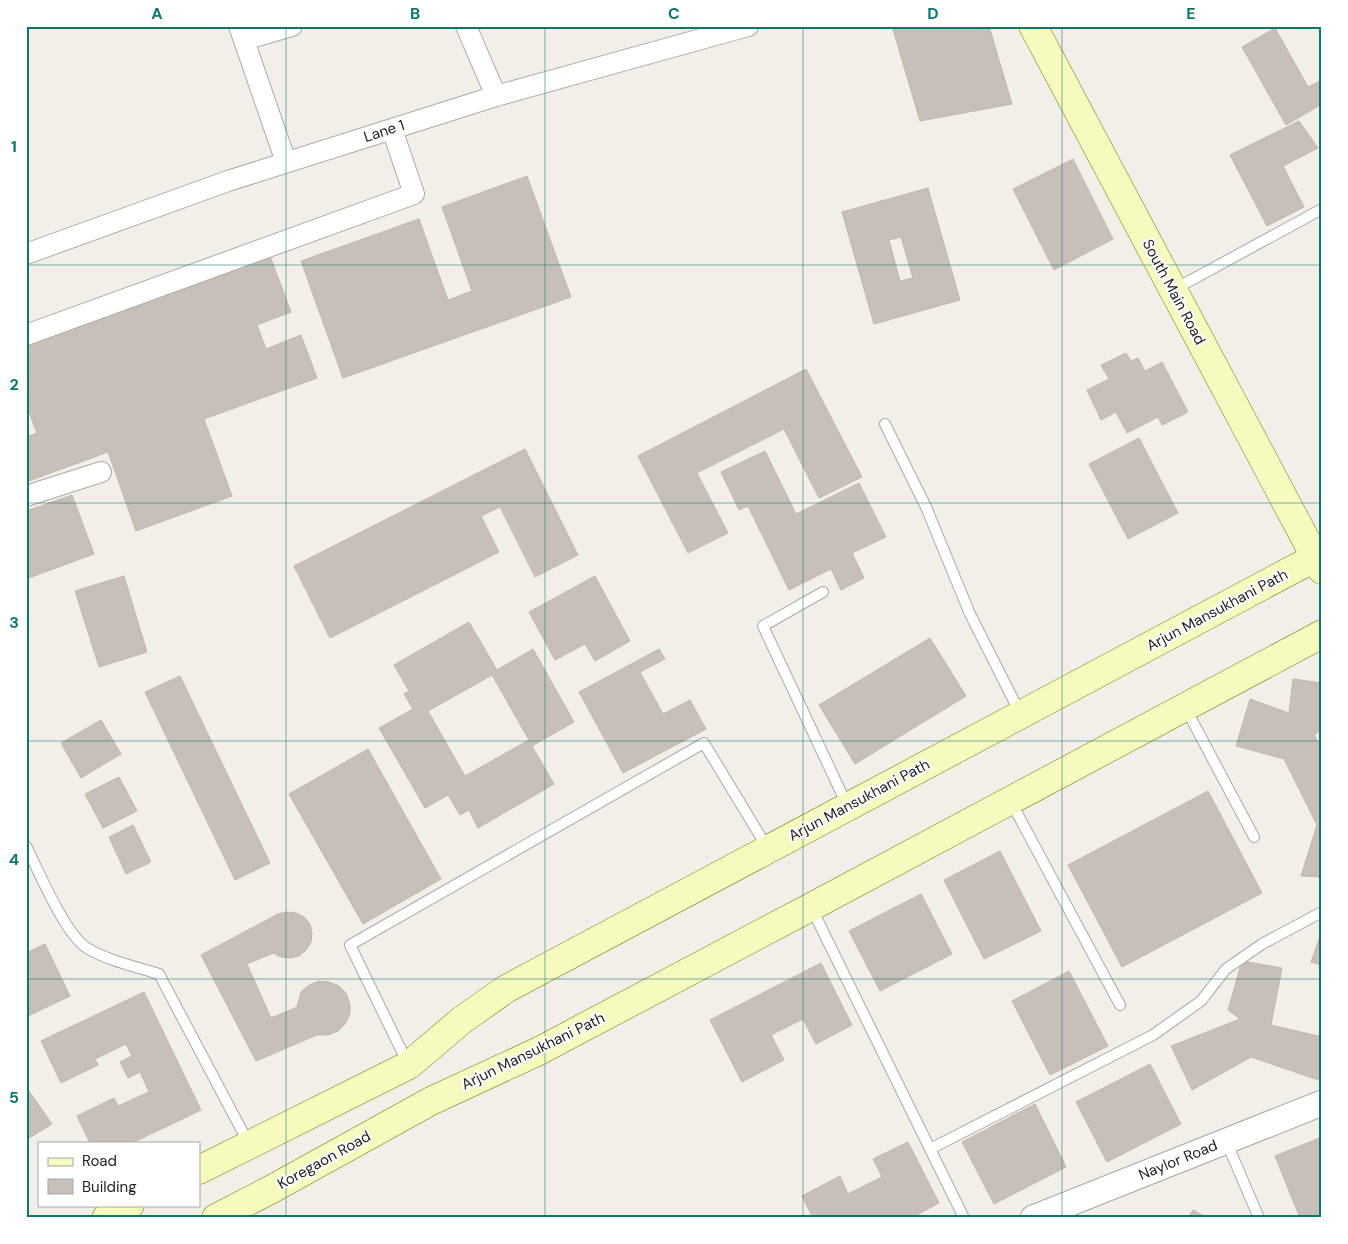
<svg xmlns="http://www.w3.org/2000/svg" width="1348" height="1244" font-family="'DM Sans',sans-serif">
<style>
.building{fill:#c7bfb8;stroke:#c4b6ab;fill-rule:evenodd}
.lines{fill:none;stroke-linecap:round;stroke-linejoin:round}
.service-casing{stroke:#a9a9a9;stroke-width:12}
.minor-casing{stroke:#a9a9a9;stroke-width:22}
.tertiary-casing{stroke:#a9a9a9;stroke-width:27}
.secondary-casing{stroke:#707d05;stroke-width:29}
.service{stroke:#fff;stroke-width:10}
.minor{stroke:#fff;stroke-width:20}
.tertiary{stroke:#fff;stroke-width:25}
.secondary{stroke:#f7fabf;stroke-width:28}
.grid{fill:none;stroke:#0f766e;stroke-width:1;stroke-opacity:0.55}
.labels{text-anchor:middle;stroke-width:4;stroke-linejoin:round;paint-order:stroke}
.street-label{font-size:15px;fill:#222;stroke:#fff}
.neatline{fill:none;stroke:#0f766e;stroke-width:2}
.grid-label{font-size:16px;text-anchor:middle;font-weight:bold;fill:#0f766e}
</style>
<rect width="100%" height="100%" fill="#f2efe9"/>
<path class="building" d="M 892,26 L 989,26 L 1012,104 L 920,121 Z
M 1275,28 L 1308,87 L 1322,80 L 1322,104 L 1286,125 L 1242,47 Z
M 1299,121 L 1318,148 L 1283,166 L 1304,207 L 1267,226 L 1230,155 Z
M 1073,159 L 1113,239 L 1054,270 L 1013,189 Z
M 527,176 L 571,297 L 343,378 L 301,261 L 419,219 L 448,300 L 472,291 L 442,207 Z
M 928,188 L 960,300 L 874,324 L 842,212 ZM 901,237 L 913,278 L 900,281 L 889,240 Z
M 270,256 L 291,312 L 257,325 L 266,349 L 301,335 L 317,378 L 204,419 L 232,496 L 136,531 L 108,452 L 26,482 L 26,437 L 37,433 L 26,404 L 26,345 Z
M 1126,353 L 1131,361 L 1138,358 L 1145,371 L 1162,362 L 1188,412 L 1162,425 L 1158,417 L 1127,433 L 1116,412 L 1101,420 L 1087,390 L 1109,379 L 1101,365 Z
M 806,369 L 862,477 L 819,498 L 784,429 L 697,473 L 728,533 L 688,553 L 638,456 Z
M 1139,438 L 1178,513 L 1128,539 L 1089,464 Z
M 525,449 L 578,555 L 535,577 L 500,507 L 481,516 L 499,552 L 330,638 L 294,566 Z
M 765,451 L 796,514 L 859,483 L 886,537 L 852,553 L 864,578 L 841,590 L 831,569 L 789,590 L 748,506 L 739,510 L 721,472 Z
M 72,495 L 94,554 L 26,579 L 26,511 Z
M 124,576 L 147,652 L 99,667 L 75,591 Z
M 595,576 L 630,641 L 595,661 L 585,644 L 555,660 L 529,612 Z
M 469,622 L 497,670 L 533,649 L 574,722 L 532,746 L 554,784 L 478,828 L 469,810 L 460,815 L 448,795 L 425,808 L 379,728 L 413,709 L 404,694 L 409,691 L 394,665 ZM 492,675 L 529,740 L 465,776 L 428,711 Z
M 930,638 L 966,696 L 855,764 L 819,705 Z
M 659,649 L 665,659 L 640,672 L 663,714 L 690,700 L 706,729 L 623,773 L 579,692 Z
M 180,676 L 270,863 L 235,880 L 145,692 Z
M 1293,679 L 1322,683 L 1322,730 L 1314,735 L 1322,748 L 1322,877 L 1301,876 L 1317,825 L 1284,759 L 1236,746 L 1250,699 L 1289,713 Z
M 101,720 L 121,754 L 81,778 L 61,743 Z
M 368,749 L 441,879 L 363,924 L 289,794 Z
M 119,777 L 137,811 L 103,828 L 85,794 Z
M 1208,791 L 1262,893 L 1122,967 L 1068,865 Z
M 133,825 L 151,862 L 126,874 L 109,837 Z
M 1000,851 L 1041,931 L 984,959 L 944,880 Z
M 921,894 L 952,954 L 880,991 L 849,931 Z
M 287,912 L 296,913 L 304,917 L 310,924 L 312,933 L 311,942 L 306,950 L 299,956 L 290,958 L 281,957 L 273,953 L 247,964 L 271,1018 L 297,1007 L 301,992 L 309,985 L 319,981 L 329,982 L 339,986 L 346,993 L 350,1004 L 350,1014 L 345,1024 L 338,1031 L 328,1035 L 317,1035 L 256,1061 L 201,955 L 278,914 Z
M 1322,931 L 1322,965 L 1311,962 Z
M 45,944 L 70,996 L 28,1016 L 26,1013 L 26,953 Z
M 1242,961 L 1282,968 L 1271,1025 L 1322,1037 L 1322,1058 L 1318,1080 L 1251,1057 L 1192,1090 L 1171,1046 L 1240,1019 L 1228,1010 Z
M 821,963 L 852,1025 L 816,1044 L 803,1019 L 771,1035 L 784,1060 L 742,1082 L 710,1020 Z
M 1069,971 L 1108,1046 L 1050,1075 L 1012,1001 Z
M 144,992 L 201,1110 L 132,1143 L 90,1143 L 77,1116 L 114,1098 L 118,1106 L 149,1092 L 140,1072 L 128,1078 L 120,1062 L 132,1056 L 126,1044 L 95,1059 L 98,1065 L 61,1083 L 41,1041 Z
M 1150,1064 L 1181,1124 L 1107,1162 L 1076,1102 Z
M 26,1087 L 52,1124 L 26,1140 Z
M 1035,1104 L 1066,1167 L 994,1204 L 962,1142 Z
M 1322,1137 L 1322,1216 L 1317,1218 L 1300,1218 L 1275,1156 Z
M 908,1142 L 939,1203 L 911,1218 L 813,1218 L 802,1196 L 840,1176 L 848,1194 L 882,1177 L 873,1159 Z
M 1193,1210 L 1208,1218 L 1188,1218 Z"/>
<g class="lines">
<defs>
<path id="service" d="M 1173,290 L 1322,209
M 885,424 L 926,507 L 970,614 L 1020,713
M 823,592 L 763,626 L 847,805
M 1186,709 L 1254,837
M 1011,802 L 1120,1005
M 26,846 C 39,872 65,934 87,948 C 106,960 137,967 159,974 L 249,1144
M 811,907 L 964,1218
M 408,1064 L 350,945 L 704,743 L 768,849
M 1226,1141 L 1259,1218
M 930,1149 L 1153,1035 L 1201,1001 L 1226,969 L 1262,944 L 1322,912"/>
<path id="minor" d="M 239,26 L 286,162
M 466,26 L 496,96
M 244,40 L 292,26
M 26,254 L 228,181 L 496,96 L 748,26
M 26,335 L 414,194 L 392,129
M 26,496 L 101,472"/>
<path id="tertiary" d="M 1033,1218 L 1322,1103"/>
<path id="secondary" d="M 1033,26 L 1322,570
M 199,1170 L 409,1065 L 462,1020 L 506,989 L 1322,554
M 106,1218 L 130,1205
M 216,1218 L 272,1189 L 431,1101 L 539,1051 L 811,907 L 1322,634"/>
</defs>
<use href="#service" class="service-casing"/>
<use href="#minor" class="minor-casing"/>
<use href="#tertiary" class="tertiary-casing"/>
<use href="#secondary" class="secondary-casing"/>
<use href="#service" class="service"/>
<use href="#minor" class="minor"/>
<use href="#tertiary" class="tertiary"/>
<use href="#secondary" class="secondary"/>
</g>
<path class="grid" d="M 286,26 L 286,1218M 545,26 L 545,1218M 803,26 L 803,1218M 1062,26 L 1062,1218M 26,265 L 1322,265M 26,503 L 1322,503M 26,741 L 1322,741M 26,979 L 1322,979"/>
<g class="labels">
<g class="street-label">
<text transform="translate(384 131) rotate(-18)" y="5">Lane 1</text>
<text transform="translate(1174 292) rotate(62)" y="5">South Main Road</text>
<text transform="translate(1217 610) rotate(-28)" y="5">Arjun Mansukhani Path</text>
<text transform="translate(859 800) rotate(-28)" y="5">Arjun Mansukhani Path</text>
<text transform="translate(533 1051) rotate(-26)" y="5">Arjun Mansukhani Path</text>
<text transform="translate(324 1160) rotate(-29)" y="5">Koregaon Road</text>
<text transform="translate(1178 1160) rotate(-22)" y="5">Naylor Road</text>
</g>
</g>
<rect width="1348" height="1244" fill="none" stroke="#ffffff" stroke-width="55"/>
<rect x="38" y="1142" width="162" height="65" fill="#ffffff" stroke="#a7a7a7"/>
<rect x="48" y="1158" width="25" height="8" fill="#f7fabf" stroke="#a7a7a7"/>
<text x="82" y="1166" font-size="15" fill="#222222">Road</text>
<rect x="48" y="1179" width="25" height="15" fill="#c7bfb8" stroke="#a7a7a7"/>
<text x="82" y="1192" font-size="15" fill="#222222">Building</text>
<rect x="28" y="28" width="1292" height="1188" class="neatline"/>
<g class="grid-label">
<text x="157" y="19">A</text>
<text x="415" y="19">B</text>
<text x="674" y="19">C</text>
<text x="933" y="19">D</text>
<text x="1191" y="19">E</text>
<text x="14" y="152">1</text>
<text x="14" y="390">2</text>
<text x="14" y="628">3</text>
<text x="14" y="865">4</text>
<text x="14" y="1103">5</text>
</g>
</svg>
